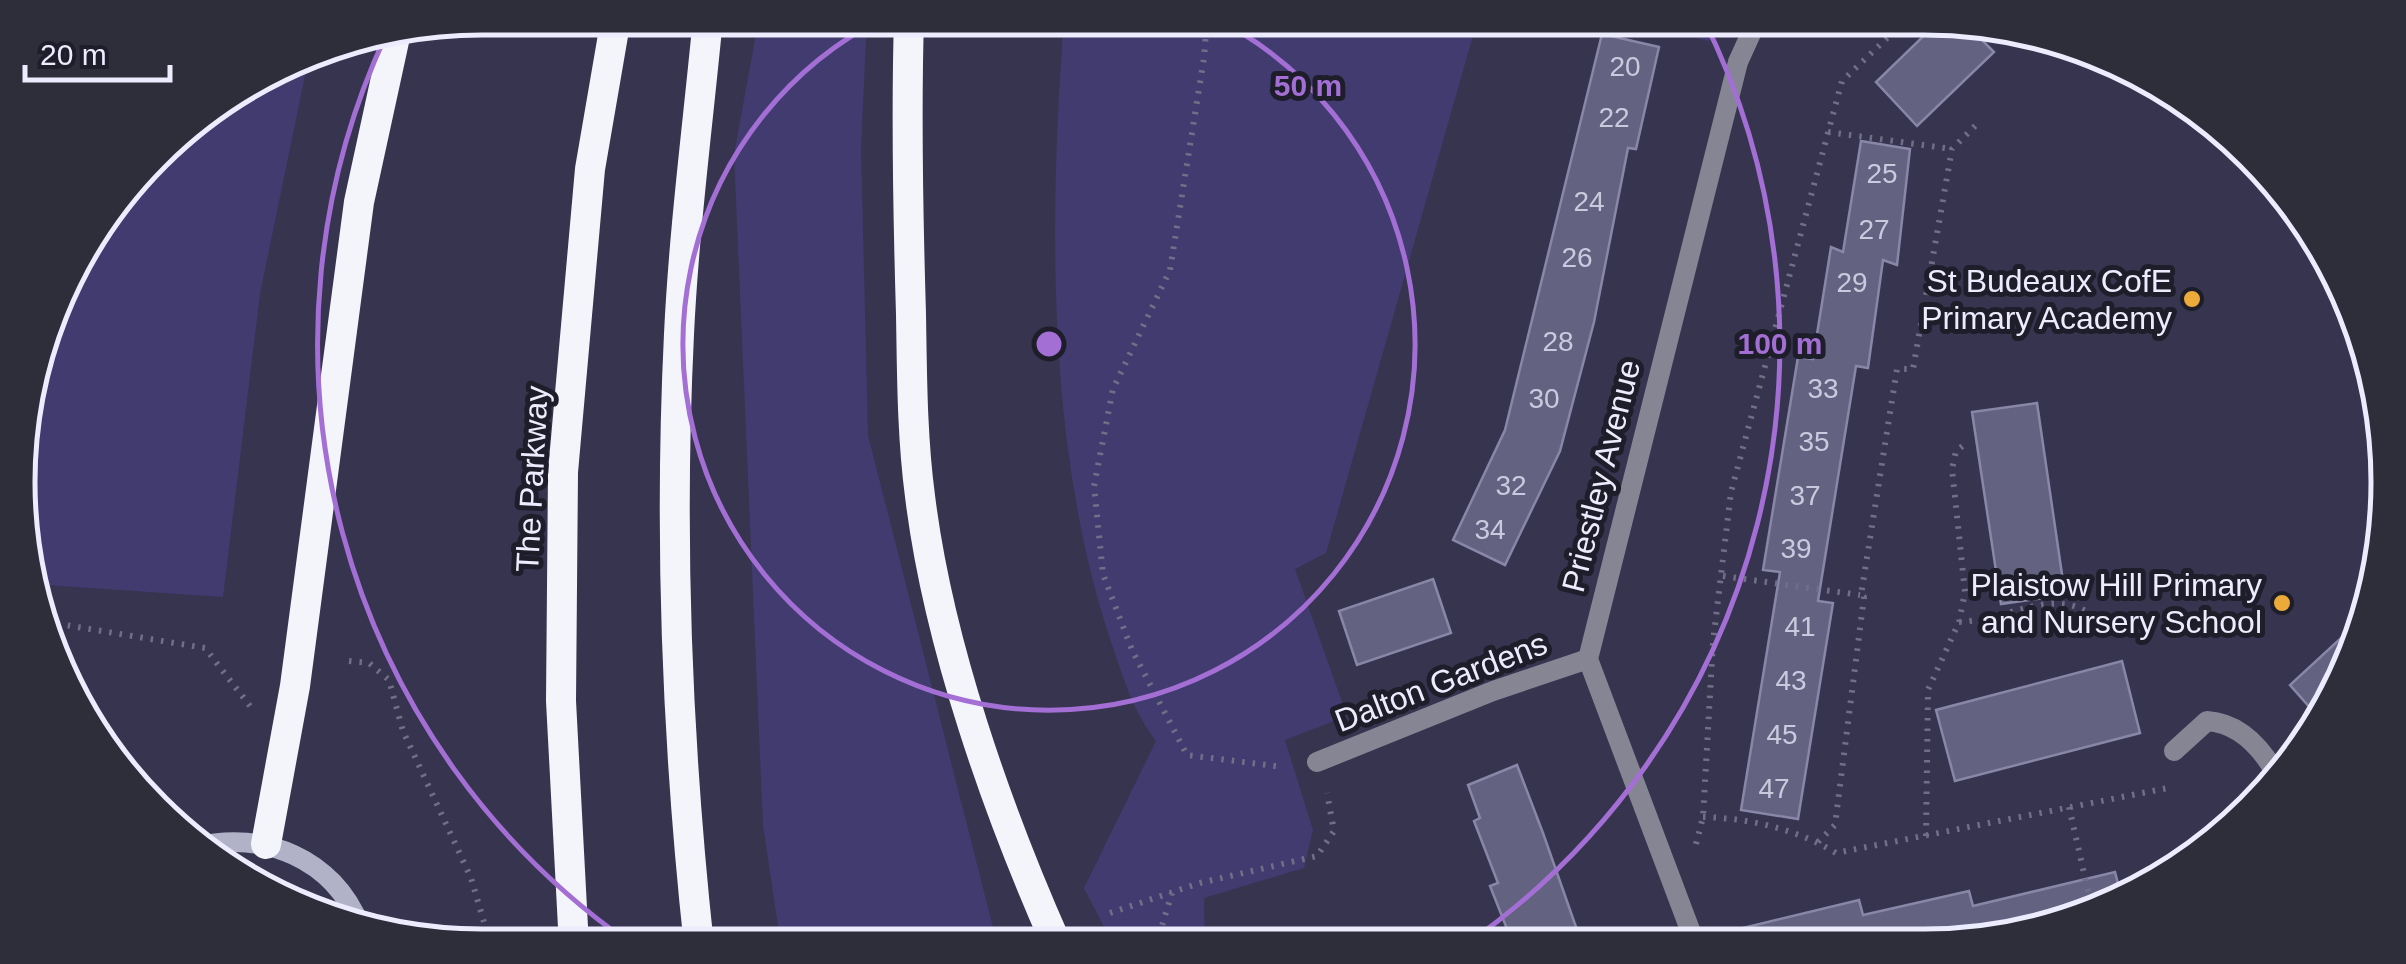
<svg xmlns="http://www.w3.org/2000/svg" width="2406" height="964" font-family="Helvetica,sans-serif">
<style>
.green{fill:#413b70}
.building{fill:#646281;stroke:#8887a7;stroke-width:2.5}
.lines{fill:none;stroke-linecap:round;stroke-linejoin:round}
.path{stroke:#716f87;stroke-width:6;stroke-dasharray:2.5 8;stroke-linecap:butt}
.street{stroke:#858594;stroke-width:20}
.secondary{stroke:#b1b1c8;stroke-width:20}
.highway{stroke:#f4f4fb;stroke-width:30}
.ring{fill:none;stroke:#a36fd5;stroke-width:5}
.poi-dot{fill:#ebaa39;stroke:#1e1d2a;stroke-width:4}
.labels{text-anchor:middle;stroke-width:10;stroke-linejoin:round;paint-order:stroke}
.number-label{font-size:28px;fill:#cacadf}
.poi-label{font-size:32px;fill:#ececfe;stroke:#1e1d2a;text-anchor:end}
.street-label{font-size:32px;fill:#ececfe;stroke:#1e1d2a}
.rim{fill:none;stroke:#ececfe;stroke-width:5}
.centre{fill:#a36fd5;stroke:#1e1d2a;stroke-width:5}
.ring-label{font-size:30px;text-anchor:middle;font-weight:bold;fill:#a36fd5;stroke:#1e1d2a;stroke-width:10;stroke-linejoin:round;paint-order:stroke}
</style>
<rect width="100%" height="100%" fill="#36344f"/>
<path class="green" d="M 759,18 L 867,18 L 861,148 L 868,435 L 996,939 L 983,945 L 781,946 L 763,825 L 734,154 Z
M 1064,18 L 1478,18 L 1326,553 L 1295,569 L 1347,716 L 1285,740 L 1313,830 L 1304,868 L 1204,898 L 1205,945 L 1169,945 L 1107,933 L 1084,888 L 1156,741 C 1133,711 1124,680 1112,645 C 1046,450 1049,221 1064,18 Z
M 1613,18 L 1741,18 L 1708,41 Z
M 309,56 L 260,294 L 223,597 L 31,584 L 27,573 L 22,421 L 79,250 L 176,132 Z"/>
<path class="building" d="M 1940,20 L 1967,25 L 1994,52 L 1917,126 L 1876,82 Z
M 1602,34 L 1659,47 L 1636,149 L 1628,148 L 1594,322 L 1560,451 L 1505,565 L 1453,540 L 1505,430 Z
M 1861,141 L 1910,149 L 1897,265 L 1883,260 L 1868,368 L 1856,366 L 1818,601 L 1833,603 L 1798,819 L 1741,810 L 1780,572 L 1763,570 L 1798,357 L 1813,359 L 1831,247 L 1843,252 Z
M 2037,403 L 2065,595 L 2001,604 L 1972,412 Z
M 1433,579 L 1451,633 L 1357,665 L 1339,611 Z
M 2366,615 L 2364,631 L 2320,719 L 2290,685 Z
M 2122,661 L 2140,733 L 1955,781 L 1936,710 Z
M 1517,765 L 1543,833 L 1582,944 L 1513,944 L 1490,886 L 1498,883 L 1474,821 L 1480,818 L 1468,785 Z
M 2115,872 L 2122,899 L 2102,911 L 1985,942 L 1745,943 L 1743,928 L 1859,900 L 1863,915 L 1969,891 L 1973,906 Z"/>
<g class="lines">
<path class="path" d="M 1207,18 L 1204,58 L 1170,270 L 1113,389 L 1094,486 L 1103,574 L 1132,650 L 1187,755 L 1283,767
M 1828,132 L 1952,149
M 1723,576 L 1860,595
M 47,622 L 205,648 L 250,706
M 1959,622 C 2020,619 2063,577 2109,631
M 349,661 L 369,663 L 389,680 L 403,731 L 471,878 L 491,946
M 2069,807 L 2093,913
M 1703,817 C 1748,818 1797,829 1836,853 L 2173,787
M 1926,836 L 1928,690 L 1959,622 L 1965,592 L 1952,469 L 1956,451 L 1965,444
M 1818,842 L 1835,825 L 1864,597 L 1861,595 L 1897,369 L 1913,369 L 1952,149 L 1980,121
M 1696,844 L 1703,817 L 1713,642 L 1731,492 L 1842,81 L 1908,18
M 1110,913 L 1200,883 L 1317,856 L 1334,831 L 1327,793
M 1156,945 L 1172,893"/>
<path class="street" d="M 2174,751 L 2207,721 C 2240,723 2262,748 2278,777
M 1317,762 L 1493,691 L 1588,659
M 1695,943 L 1588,659 L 1738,62 L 1758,18"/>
<path class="secondary" d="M 196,847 C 264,830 334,859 360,926"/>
<path class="highway" d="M 909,18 C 906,116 908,215 911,314 C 912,374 912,436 920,496 C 938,643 997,810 1057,945
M 266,844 L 295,686 L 359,202 L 396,32
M 574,946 L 561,701 L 563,472 L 590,169 L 616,18
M 699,946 C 677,743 669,538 679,334 C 684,229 698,123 708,18"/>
</g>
<g class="ring">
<path d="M1215 18A366 366 0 1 1 883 18"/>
<path d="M630 943A731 731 0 0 1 386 35M1703 18A731 731 0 0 1 1468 943"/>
</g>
<g class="poi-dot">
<circle cx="2192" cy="299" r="10"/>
<circle cx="2282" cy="603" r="10"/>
</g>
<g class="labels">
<g class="number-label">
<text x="1625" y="76">20</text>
<text x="1614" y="127">22</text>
<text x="1882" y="183">25</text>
<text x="1589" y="211">24</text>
<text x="1874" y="239">27</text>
<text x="1577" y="267">26</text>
<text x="1852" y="292">29</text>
<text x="1558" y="351">28</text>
<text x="1823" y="398">33</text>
<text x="1544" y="408">30</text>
<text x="1814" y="451">35</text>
<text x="1511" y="495">32</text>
<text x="1805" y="505">37</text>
<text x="1490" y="539">34</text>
<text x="1796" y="558">39</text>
<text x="1800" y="636">41</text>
<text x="1791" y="690">43</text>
<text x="1782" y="744">45</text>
<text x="1774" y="798">47</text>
</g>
<g class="poi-label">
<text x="2172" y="292">St Budeaux CofE<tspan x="2172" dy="37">Primary Academy</tspan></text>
<text x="2262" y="596">Plaistow Hill Primary<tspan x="2262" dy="37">and Nursery School</tspan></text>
</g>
<g class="street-label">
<text transform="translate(1601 476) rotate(-76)" y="11">Priestley Avenue</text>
<text transform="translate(532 479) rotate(-87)" y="11">The Parkway</text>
<text transform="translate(1441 682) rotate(-21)" y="11">Dalton Gardens</text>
</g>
</g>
<path d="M0 0H2406V964H0ZM482 35H1924A447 447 0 0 1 2371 482V482A447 447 0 0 1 1924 929H482A447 447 0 0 1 35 482V482A447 447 0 0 1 482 35Z" fill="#2e2e3b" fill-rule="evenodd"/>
<path class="rim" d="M482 35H1924A447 447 0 0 1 2371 482V482A447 447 0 0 1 1924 929H482A447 447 0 0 1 35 482V482A447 447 0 0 1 482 35Z"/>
<circle cx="1049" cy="344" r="15" class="centre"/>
<g class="ring-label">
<text x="1308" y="96">50 m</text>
<text x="1780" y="354">100 m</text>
</g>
<path d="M25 65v15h145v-15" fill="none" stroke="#ececfe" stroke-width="5"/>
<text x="40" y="65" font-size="30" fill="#ececfe" stroke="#1e1d2a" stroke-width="8" paint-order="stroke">20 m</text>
</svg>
